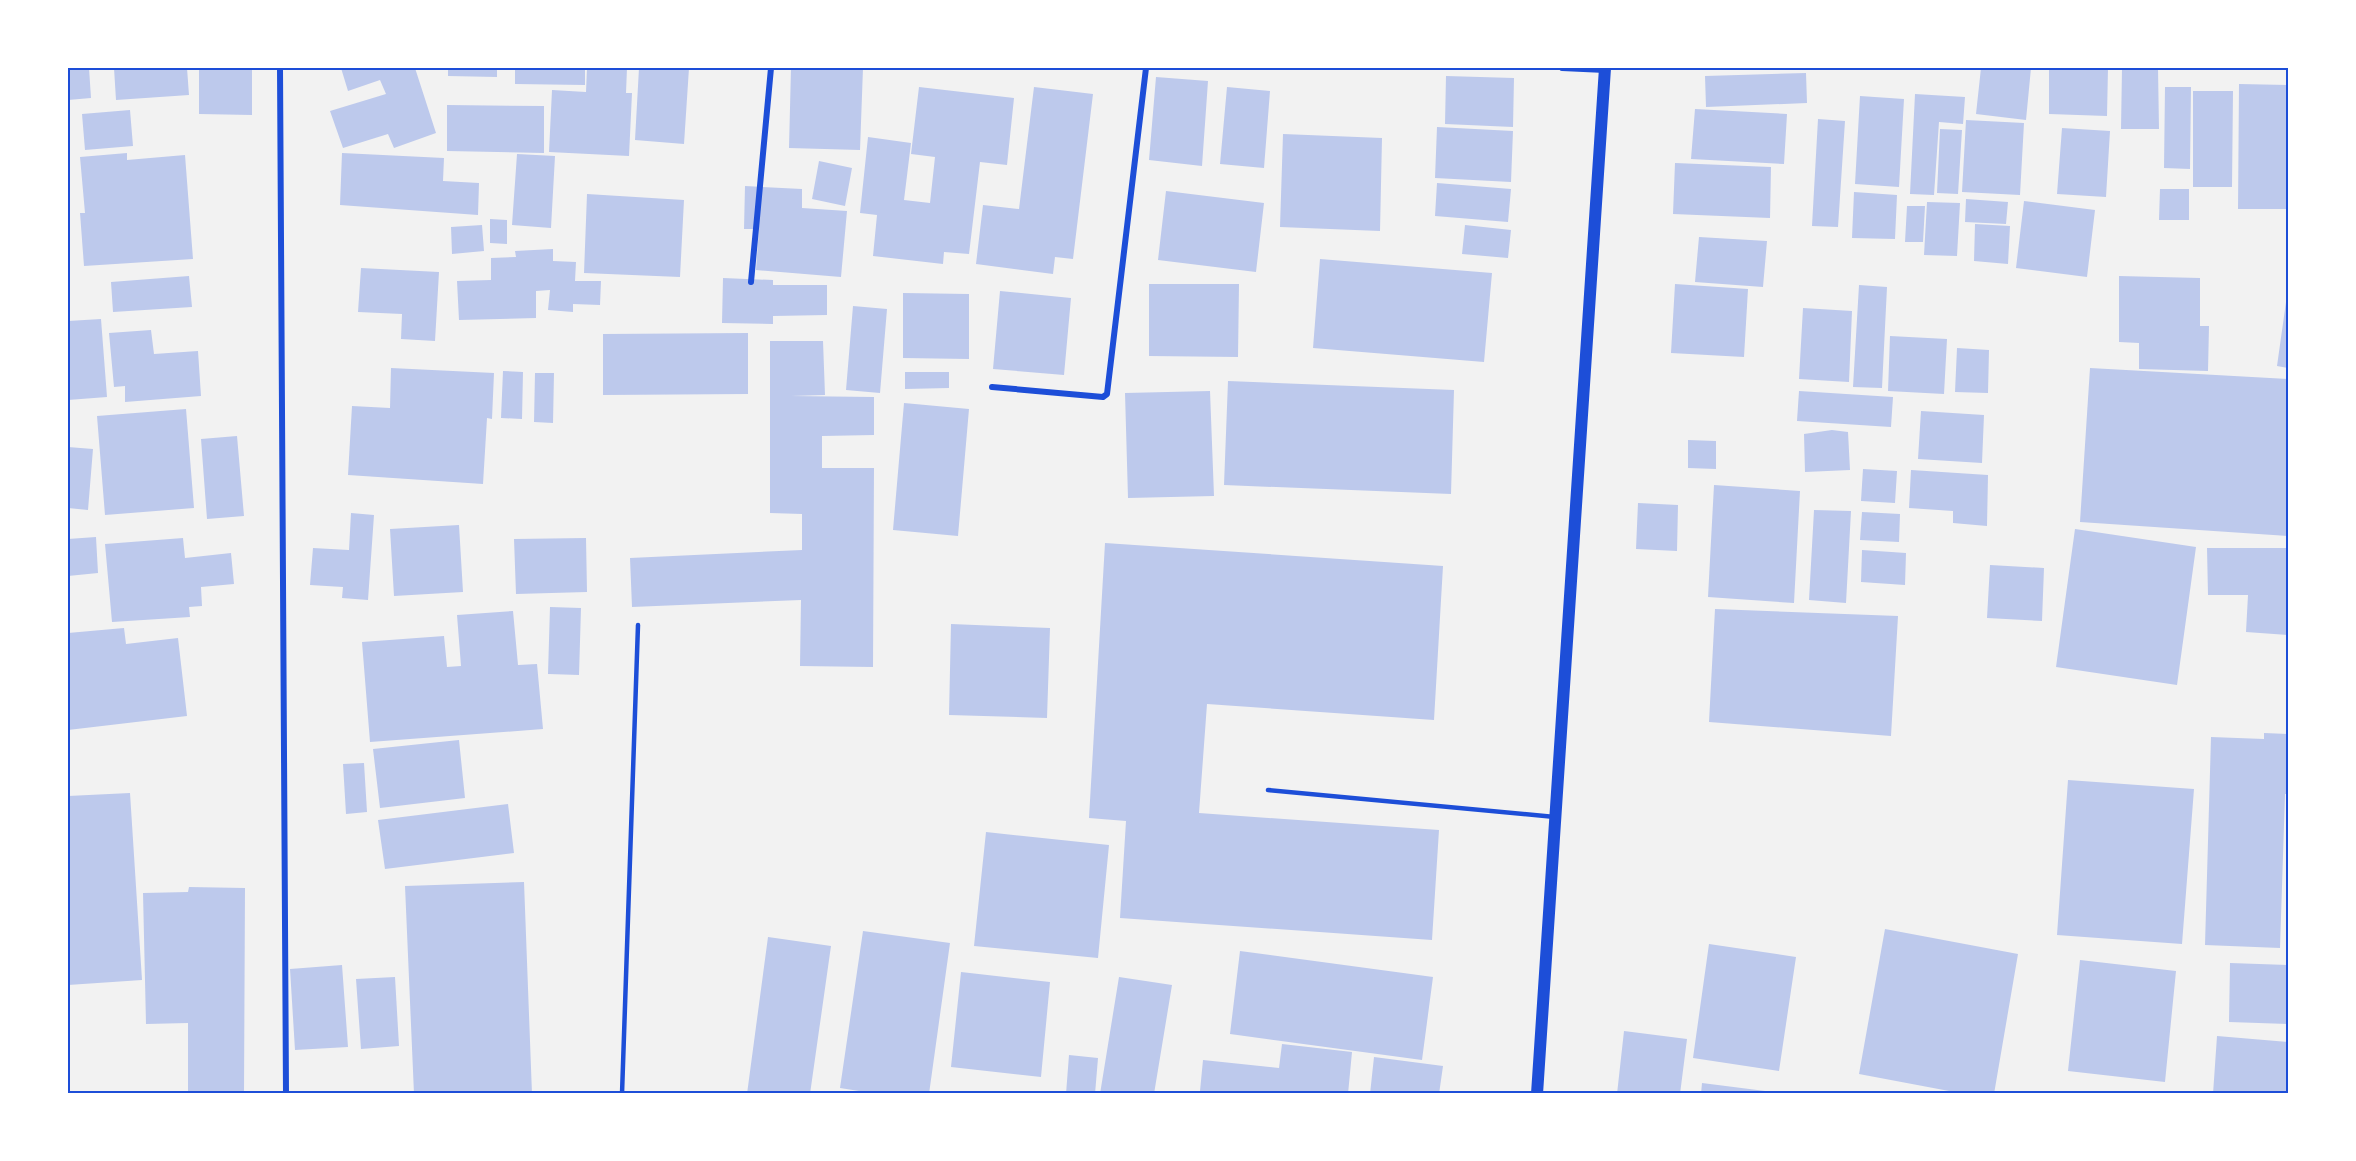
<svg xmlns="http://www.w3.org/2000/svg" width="2356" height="1161" font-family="'Titillium Web',sans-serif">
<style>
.building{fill:#bdc9ec}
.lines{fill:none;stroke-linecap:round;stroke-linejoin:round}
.service{stroke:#1d4ed8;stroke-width:4.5}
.minor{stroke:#1d4ed8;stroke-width:6}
.secondary{stroke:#1d4ed8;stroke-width:12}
.neatline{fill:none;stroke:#1d4ed8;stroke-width:2}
</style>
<rect width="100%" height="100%" fill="#f2f2f2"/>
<path class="building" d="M 68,68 L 89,68 L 91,98 L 68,100 Z
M 114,68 L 187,68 L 189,95 L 116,100 Z
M 199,68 L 252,68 L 252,115 L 199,114 Z
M 341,68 L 415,68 L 436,133 L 394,148 L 388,134 L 343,148 L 330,111 L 386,94 L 380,80 L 348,91 Z
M 448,68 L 497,68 L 497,77 L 448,76 Z
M 515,68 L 585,68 L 585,85 L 515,84 Z
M 587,68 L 627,68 L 626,93 L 632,93 L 629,156 L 549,152 L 552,90 L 586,92 Z
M 639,68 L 689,68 L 684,144 L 635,140 Z
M 791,68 L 863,68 L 860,150 L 789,148 Z
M 1981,68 L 2031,68 L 2026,120 L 1976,114 Z
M 2049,68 L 2108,68 L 2107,116 L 2049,114 Z
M 2122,68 L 2158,68 L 2159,129 L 2121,129 Z
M 1806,73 L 1807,103 L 1706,107 L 1705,76 Z
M 1446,76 L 1514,78 L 1513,127 L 1445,124 Z
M 1156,77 L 1208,81 L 1202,166 L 1149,160 Z
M 2239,84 L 2288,85 L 2288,209 L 2238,209 Z
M 919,87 L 1014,98 L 1007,165 L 980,162 L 969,254 L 944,252 L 943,264 L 873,256 L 877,215 L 860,213 L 868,137 L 911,143 L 904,200 L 930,203 L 935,157 L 911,154 Z
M 1034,87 L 1093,94 L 1073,259 L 1055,257 L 1053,274 L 976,264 L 983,205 L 1019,209 Z
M 1227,87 L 1270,91 L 1264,168 L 1220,164 Z
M 2165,87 L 2191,87 L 2190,169 L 2164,168 Z
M 2193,91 L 2233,91 L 2232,187 L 2193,187 Z
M 1915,94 L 1965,97 L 1963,124 L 1939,122 L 1934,195 L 1910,194 Z
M 1860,96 L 1904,99 L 1899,187 L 1855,184 Z
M 447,105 L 544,106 L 544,153 L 447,151 Z
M 1695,109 L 1787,114 L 1784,164 L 1691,159 Z
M 130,110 L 133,146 L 85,150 L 82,114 Z
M 1818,119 L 1845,121 L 1838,227 L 1812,226 Z
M 1966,120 L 2024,123 L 2020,195 L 1962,192 Z
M 1437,127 L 1513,131 L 1511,182 L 1435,178 Z
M 2062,128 L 2110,131 L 2106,197 L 2057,194 Z
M 1940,129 L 1962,130 L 1958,194 L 1937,193 Z
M 1283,134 L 1382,138 L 1380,231 L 1280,227 Z
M 127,153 L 127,160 L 185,155 L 193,259 L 84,266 L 80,213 L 85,213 L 80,157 Z
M 342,153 L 444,158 L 443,181 L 479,183 L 478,215 L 340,205 Z
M 517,154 L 555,156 L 551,228 L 512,225 Z
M 819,161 L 852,168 L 845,206 L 812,199 Z
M 1675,163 L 1771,167 L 1770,218 L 1673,214 Z
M 1437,183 L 1511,189 L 1508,222 L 1435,216 Z
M 745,186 L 802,189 L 802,208 L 847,211 L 841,277 L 756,270 L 759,229 L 744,229 Z
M 2160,189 L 2189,189 L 2189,220 L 2159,220 Z
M 1166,191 L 1264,203 L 1256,272 L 1158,260 Z
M 1854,192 L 1897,195 L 1895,239 L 1852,238 Z
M 587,194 L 684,200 L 680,277 L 584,273 Z
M 1966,199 L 2008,202 L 2006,224 L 1965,222 Z
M 2024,201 L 2095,210 L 2087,277 L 2016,268 Z
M 1927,202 L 1960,203 L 1957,256 L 1924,255 Z
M 1907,206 L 1925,206 L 1923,242 L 1905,242 Z
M 490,219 L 507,220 L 507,244 L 490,243 Z
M 1975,224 L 2010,226 L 2008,264 L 1974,261 Z
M 482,225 L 484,251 L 452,254 L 451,227 Z
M 1465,225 L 1511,230 L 1508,258 L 1462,254 Z
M 1699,237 L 1767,241 L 1763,287 L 1695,282 Z
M 553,249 L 553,261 L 576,262 L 575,281 L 601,281 L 600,305 L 573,304 L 573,312 L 548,310 L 550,290 L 536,291 L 536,318 L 459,320 L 457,281 L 491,280 L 491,258 L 516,257 L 515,251 Z
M 1320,259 L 1492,273 L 1484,362 L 1313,348 Z
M 361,268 L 439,272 L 435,341 L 401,339 L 402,314 L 358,312 Z
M 189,276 L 192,307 L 113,312 L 111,282 Z
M 2119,276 L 2200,278 L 2200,326 L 2209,326 L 2208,371 L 2139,369 L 2139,343 L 2119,342 Z
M 723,278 L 773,280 L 773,285 L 827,285 L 827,315 L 773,316 L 773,324 L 722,323 Z
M 1149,284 L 1239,284 L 1238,357 L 1149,356 Z
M 1675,284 L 1748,289 L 1744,357 L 1671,353 Z
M 1859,285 L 1887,287 L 1882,388 L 1853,387 Z
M 1000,291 L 1071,298 L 1064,375 L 993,369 Z
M 903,293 L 969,294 L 969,359 L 903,358 Z
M 2287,295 L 2288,295 L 2288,368 L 2277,366 Z
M 853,306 L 887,309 L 880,393 L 846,390 Z
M 1803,308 L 1852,311 L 1849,382 L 1799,379 Z
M 101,319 L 107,397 L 68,400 L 68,321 Z
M 151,330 L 154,354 L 198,351 L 201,396 L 125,402 L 125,386 L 114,387 L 109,333 Z
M 748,333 L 748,394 L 603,395 L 603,334 Z
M 1890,336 L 1947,339 L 1944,394 L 1888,391 Z
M 770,341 L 823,341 L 825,395 L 791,396 L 874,397 L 874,435 L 822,436 L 822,468 L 874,468 L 873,667 L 800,666 L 801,600 L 632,607 L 630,558 L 802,550 L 802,514 L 770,513 Z
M 1957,348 L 1989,350 L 1988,393 L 1955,392 Z
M 391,368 L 494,373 L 492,419 L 487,418 L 483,484 L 348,475 L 352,406 L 390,408 Z
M 2090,368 L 2288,379 L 2288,536 L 2080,522 Z
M 503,371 L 523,372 L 522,419 L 501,418 Z
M 905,372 L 949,372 L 949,388 L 905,389 Z
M 535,373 L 554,373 L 553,423 L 534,422 Z
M 1228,381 L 1454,390 L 1451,494 L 1224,485 Z
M 1210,391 L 1214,496 L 1128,498 L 1125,393 Z
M 1799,391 L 1893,397 L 1891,427 L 1797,421 Z
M 904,403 L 969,409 L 958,536 L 893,530 Z
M 186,409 L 194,508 L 105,515 L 97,416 Z
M 1921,411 L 1984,415 L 1982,463 L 1918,459 Z
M 1832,430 L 1848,432 L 1850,470 L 1805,472 L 1804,434 Z
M 237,436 L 244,516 L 207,519 L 201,439 Z
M 1688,440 L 1716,441 L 1716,469 L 1688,468 Z
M 68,447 L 93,449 L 88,510 L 68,508 Z
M 1863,469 L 1897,471 L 1895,503 L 1861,501 Z
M 1911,470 L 1988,475 L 1987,526 L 1953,523 L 1953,511 L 1909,508 Z
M 1714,485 L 1800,491 L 1794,603 L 1708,597 Z
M 1638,503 L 1678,505 L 1677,551 L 1636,549 Z
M 1814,510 L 1851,511 L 1846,603 L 1809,600 Z
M 1862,512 L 1900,514 L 1899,542 L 1860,540 Z
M 351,513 L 374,515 L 368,600 L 342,598 L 343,587 L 310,585 L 313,548 L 349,550 Z
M 459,525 L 463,592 L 394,596 L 390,529 Z
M 2075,529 L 2196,547 L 2177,685 L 2056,667 Z
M 96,537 L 98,573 L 68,576 L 68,539 Z
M 183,538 L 185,558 L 231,553 L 234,584 L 201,587 L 202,606 L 189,607 L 190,617 L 112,622 L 105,544 Z
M 586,538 L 587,592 L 516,594 L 514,539 Z
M 1105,543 L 1443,566 L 1434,720 L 1207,704 L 1199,813 L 1439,830 L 1432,940 L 1120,918 L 1126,821 L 1089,818 Z
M 2207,548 L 2288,548 L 2288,635 L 2246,632 L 2248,595 L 2208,595 Z
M 1862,550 L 1906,553 L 1905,585 L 1861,582 Z
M 1990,565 L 2044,568 L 2042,621 L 1987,618 Z
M 550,607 L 581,608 L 579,675 L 548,674 Z
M 1715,609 L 1898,616 L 1891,736 L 1709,722 Z
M 513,611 L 518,665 L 537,664 L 543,729 L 370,742 L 362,642 L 444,636 L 447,667 L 461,666 L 457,615 Z
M 951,624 L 1050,628 L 1047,718 L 949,715 Z
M 124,628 L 126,644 L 178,638 L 187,716 L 68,730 L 68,633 Z
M 2264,733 L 2288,734 L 2288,794 L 2285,794 L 2280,948 L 2205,945 L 2211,737 L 2264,739 Z
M 459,740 L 465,798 L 380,808 L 373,749 Z
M 364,763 L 367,812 L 346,814 L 343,764 Z
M 2068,780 L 2194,789 L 2182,944 L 2057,935 Z
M 130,793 L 142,980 L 68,985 L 68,796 Z
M 508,804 L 514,853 L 385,869 L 378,820 Z
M 986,832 L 1109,845 L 1098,958 L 974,946 Z
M 524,882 L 532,1094 L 414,1094 L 405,886 Z
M 189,887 L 245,888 L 244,1094 L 188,1094 L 188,1023 L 146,1024 L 143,893 L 188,892 Z
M 1885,929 L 2018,954 L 1994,1094 L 1965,1094 L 1859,1074 Z
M 863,931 L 950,943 L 929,1094 L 878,1094 L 840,1088 Z
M 768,937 L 831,946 L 810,1094 L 747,1094 Z
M 1709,944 L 1796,957 L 1779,1071 L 1693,1058 Z
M 1240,951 L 1433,977 L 1422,1060 L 1230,1034 Z
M 2080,960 L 2176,971 L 2165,1082 L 2068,1071 Z
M 2230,963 L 2288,965 L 2288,1024 L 2229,1022 Z
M 342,965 L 348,1047 L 295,1050 L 290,969 Z
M 961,972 L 1050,982 L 1041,1077 L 951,1067 Z
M 395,977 L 399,1046 L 361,1049 L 356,979 Z
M 1119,977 L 1172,985 L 1154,1094 L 1100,1094 Z
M 1624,1031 L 1687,1039 L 1680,1094 L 1617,1094 Z
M 2217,1036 L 2288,1042 L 2288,1094 L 2213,1094 Z
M 1282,1044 L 1352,1052 L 1348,1094 L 1229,1094 L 1200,1091 L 1203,1060 L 1279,1068 Z
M 1069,1055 L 1098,1058 L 1095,1094 L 1066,1094 Z
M 1374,1057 L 1443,1066 L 1439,1094 L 1370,1094 Z
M 1702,1083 L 1773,1092 L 1773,1094 L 1701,1094 Z"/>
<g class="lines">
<path class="service" d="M 1268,790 L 1555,817
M 622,1094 L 638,625"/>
<path class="minor" d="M 280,68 L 286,1094
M 1562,68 L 1605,70
M 751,282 L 771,68
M 992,387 L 1103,397 L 1107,394 L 1146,68"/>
<path class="secondary" d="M 1537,1094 L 1605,68"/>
</g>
<rect width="2356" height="1161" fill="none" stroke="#ffffff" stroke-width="138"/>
<rect x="69" y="69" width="2218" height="1023" class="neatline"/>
</svg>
